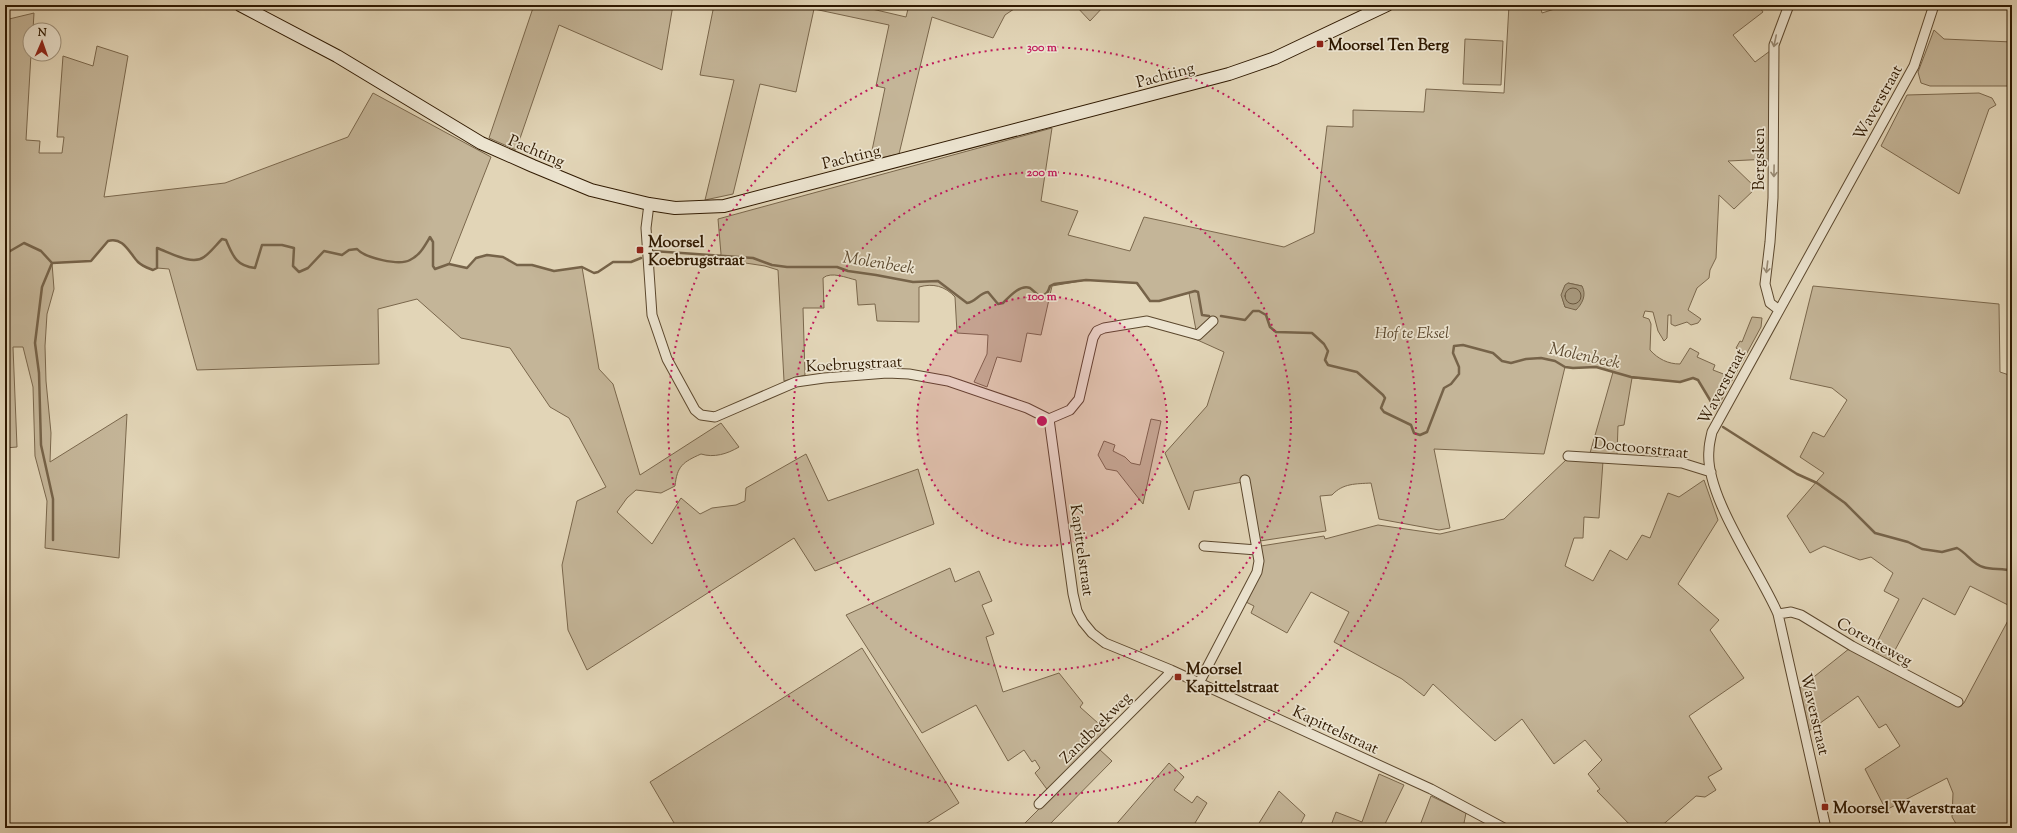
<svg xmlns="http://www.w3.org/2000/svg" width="2017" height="833" font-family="'Sorts Mill Goudy',serif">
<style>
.green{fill:#c4b598;stroke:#7a674c;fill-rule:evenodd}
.water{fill:#a59579;stroke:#766349}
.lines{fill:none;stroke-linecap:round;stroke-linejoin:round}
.shore{stroke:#6a573d;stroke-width:1}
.stream{stroke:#766349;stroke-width:2.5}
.street-casing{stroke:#5c482e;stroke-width:11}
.secondary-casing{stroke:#2f1901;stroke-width:14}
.street{stroke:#ece4d0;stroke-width:9}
.secondary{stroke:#ece4d0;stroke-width:12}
.oneway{stroke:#978973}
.ring{fill:none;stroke:#c2185b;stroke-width:2;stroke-dasharray:2 4}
.poi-dot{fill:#8f2418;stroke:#ece4d0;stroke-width:1.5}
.labels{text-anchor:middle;stroke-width:3.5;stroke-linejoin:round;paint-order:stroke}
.poi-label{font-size:16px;font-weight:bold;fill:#2f1901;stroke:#ece4d0;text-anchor:start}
.street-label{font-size:16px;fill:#2f1901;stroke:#ece4d0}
.park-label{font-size:16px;font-style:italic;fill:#5c482e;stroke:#ece4d0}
.water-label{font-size:17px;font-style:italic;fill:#5e4b31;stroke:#ece4d0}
.centre{fill:#c2185b;stroke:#ece4d0;stroke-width:2}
.ring-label{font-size:12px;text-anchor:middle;font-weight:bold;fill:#c2185b;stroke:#ece4d0;stroke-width:3.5;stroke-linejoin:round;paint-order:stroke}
</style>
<rect width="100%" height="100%" fill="#e2d5b7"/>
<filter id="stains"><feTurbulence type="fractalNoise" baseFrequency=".005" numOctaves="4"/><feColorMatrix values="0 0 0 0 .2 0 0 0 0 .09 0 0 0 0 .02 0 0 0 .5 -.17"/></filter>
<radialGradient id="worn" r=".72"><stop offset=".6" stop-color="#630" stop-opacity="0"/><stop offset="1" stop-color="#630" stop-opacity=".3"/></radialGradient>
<path class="green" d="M 534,5 L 673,5 L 662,70 L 559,25 L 516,150 L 489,138 Z
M 714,5 L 855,5 L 906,17 L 909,5 L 1020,5 L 1005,15 L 993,38 L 932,17 L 899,154 L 870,160 L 885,88 L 876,86 L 889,25 L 814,9 L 796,92 L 760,84 L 733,194 L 705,200 L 734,80 L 700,75 Z
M 1075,5 L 1105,5 L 1090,21 Z
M 1509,5 L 1540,5 L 1542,13 L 1567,5 L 1758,5 L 1763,12 L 1733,35 L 1755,62 L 1770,51 L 1770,159 L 1728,161 L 1756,188 L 1734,209 L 1719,195 L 1716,258 L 1710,270 L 1709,278 L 1697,288 L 1688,310 L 1701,319 L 1698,323 L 1691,325 L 1687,322 L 1675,326 L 1671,324 L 1671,315 L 1668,315 L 1667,338 L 1664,341 L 1658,331 L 1653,312 L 1645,311 L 1643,317 L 1649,319 L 1651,324 L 1650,350 C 1658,359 1668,364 1680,364 L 1690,348 L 1699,353 L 1697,357 L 1715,365 L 1713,370 L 1726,375 L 1741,352 L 1736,348 L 1740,341 L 1742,342 L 1752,317 L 1762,318 L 1761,327 L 1716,410 L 1698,380 L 1693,378 L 1680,382 L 1632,378 L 1624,425 L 1618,426 L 1617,455 L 1590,453 L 1613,372 L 1596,367 L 1573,368 L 1565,367 L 1544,454 L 1434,449 L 1450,528 L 1439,530 L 1379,519 L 1371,483 C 1356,484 1343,483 1332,495 L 1320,496 L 1326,531 L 1260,541 L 1248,481 L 1194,491 L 1189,510 L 1165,453 L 1207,406 L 1224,352 L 1193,338 L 1196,330 L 1189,293 L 1159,301 L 1150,301 L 1136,283 L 1086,280 L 1052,286 L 1041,335 L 1027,333 L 1021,362 L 997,357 L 987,387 L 974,382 L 987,354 L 988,335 L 957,333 L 955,297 C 945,286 933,283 919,287 L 919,322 L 877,321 L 875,304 L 858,305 L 856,280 C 847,278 831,271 823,278 L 824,308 L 803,308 L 805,375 L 784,381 L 778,270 L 765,266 L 719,259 L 721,254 L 718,219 L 1052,128 L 1041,201 L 1078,211 L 1068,235 L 1130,251 L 1144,217 L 1284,247 L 1314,233 L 1327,126 L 1353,127 L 1353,110 L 1424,112 L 1426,89 L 1504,93 ZM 1568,283 L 1582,286 L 1571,308 L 1565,307 C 1562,298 1560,290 1568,283 Z
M 34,13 L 33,30 L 30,30 L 31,54 L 26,140 L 40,141 L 39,153 L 62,153 L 64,137 L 57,137 L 63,56 L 93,66 L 97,46 L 128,56 L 104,197 L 225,183 L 348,137 L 373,93 L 491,157 L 449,264 L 467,268 L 476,258 L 487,255 L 503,257 L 517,265 L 532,265 L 554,271 L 582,267 L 599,369 L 613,384 L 640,475 L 721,423 L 739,447 C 727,454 714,458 701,454 C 683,462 677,466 675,486 L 661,493 L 636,490 L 627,498 L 617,512 L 652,544 L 681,498 L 700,514 L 712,508 L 736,505 L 745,501 L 746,488 L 806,454 L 828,501 L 918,469 L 934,524 L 815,571 L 794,538 L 587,670 L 568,630 L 562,565 L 577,501 L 606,487 L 569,418 L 550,407 L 510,348 L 461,338 L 417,299 L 378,309 L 379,364 L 197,370 L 169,269 L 157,268 L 153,270 C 148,268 141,266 138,262 C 130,254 123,236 108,241 L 91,261 L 52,263 L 54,289 L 47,314 L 45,346 L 46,381 L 51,433 L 50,462 L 127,414 L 119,558 L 45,548 L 47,501 L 35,456 L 33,387 L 23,347 L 13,347 L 17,447 L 5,448 L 5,20 Z
M 1934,30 L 1944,39 L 2012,42 L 2012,86 L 1930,86 L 1921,83 L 1918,72 Z
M 1465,39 L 1503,41 L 1501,85 L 1463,84 Z
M 1979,93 L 1992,98 L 1996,105 L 1989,109 L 1959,194 L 1881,146 L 1907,95 Z
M 1813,286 L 1999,304 L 2000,372 L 2012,376 L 2012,607 L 1970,586 L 1955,615 L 1923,598 L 1888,663 L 1871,654 L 1899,599 L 1884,591 L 1893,573 L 1871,557 L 1860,560 L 1824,546 L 1810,553 L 1787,516 L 1824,473 L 1800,457 L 1813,432 L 1824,437 L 1847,400 L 1832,388 L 1790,379 Z
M 1151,419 L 1161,421 L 1143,504 L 1117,471 L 1106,469 L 1098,455 L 1104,441 L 1115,445 L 1113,451 L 1125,457 L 1131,463 L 1140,465 Z
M 1567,459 L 1603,461 L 1599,518 L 1584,517 L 1583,538 L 1574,538 L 1565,566 L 1593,581 L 1610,550 L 1627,560 L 1642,535 L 1650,538 L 1668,493 L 1679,497 L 1704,480 L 1718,520 L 1678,584 L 1719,620 L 1710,630 L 1744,678 L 1689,716 L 1722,769 L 1708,777 L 1716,790 L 1705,797 L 1696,796 L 1659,828 L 1633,828 L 1597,791 L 1600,789 L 1588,774 L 1602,760 L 1585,740 L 1554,764 L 1522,719 L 1495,741 L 1433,684 L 1424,696 L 1402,679 L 1334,642 L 1349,612 L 1311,592 L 1287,633 L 1251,613 L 1254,606 L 1244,601 L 1262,556 L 1261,546 L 1324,536 L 1325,539 L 1378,525 L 1440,534 L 1504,519 Z
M 950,568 L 955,582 L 979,571 L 992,601 L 982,605 L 994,634 L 986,637 L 1003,692 L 1059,673 L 1083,703 L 1080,707 L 1108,732 L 1049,792 L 1035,773 L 1040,768 L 1035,760 L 1032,762 L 1024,750 L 1008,761 L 976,705 L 922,733 L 846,615 Z
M 2012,613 L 2012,828 L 1956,828 L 1958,827 L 1952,817 L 1953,793 L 1947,778 L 1886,810 L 1865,769 L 1900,746 L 1886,724 L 1879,728 L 1858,696 L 1809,731 L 1800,688 L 1850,648 L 1961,705 L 1964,703 Z
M 862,648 L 959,803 L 919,828 L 677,828 L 650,782 Z
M 1099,749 L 1112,761 L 1046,828 L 1020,828 Z
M 1169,763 L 1184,777 L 1174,790 L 1192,803 L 1197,796 L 1207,803 L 1192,828 L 1113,828 Z
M 1379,774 L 1404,785 L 1383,828 L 1330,828 L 1336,812 L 1362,822 Z
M 1279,791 L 1305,815 L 1301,823 L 1314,828 L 1256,828 Z
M 1431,796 L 1466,813 L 1463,828 L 1419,828 Z"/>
<path class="water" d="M 1568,283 L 1582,286 C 1587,295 1582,304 1576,310 L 1565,307 L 1561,295 L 1565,285 Z"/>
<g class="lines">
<path class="shore" d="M1565 296a8 8 0 1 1 16 0a8 8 0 1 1-16 0Z"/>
<path class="stream" d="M 653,251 L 753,258 L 772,265 L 787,267 L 837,267 L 848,271 L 876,275 L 913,282 L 938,281 L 967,303 C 976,302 979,293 988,292 L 998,304 L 1003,303 C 1009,297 1020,284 1030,288 C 1033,290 1036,294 1040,296 C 1047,295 1048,292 1050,286 L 1054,284 L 1086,280 L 1137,283 L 1150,301 L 1159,301 L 1195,291 L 1198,292 L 1202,315 L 1209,316
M 5,254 L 24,243 L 41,251 L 52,263 L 91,261 L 108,241 C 123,236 130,254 138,262 C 142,266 148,268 153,270 L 157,268 L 157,248 C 169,252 192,266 204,257 C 211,252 216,245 222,239 L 226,240 C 233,256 236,266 255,268 L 262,245 L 282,245 L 294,248 L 293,266 L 299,272 L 308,268 L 324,251 L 342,255 L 349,250 L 357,249 C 365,258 399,266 410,260 C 420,255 424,247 430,237 L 433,242 L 433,266 L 435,269 L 449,264 L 467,268 L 476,258 L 487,255 L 503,257 L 517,265 L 532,265 L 554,271 L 582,267 L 594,273 L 598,272 L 613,262 L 631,262 L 641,258
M 52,263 L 42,287 L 35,343 L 39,373 L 41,445 L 53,499 L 53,540
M 1221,316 L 1245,320 L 1253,311 L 1259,311 L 1266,315 L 1270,327 L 1276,332 L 1312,333 L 1324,344 L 1328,351 L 1325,360 L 1328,365 L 1357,372 L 1383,395 L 1385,398 L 1381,408 L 1384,412 L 1411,425 L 1414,433 L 1420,435 L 1427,432 L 1444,388 L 1451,384 L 1459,374 L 1459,367 L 1453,353 L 1454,346 L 1463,345 L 1493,353 L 1502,361 L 1511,363 L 1526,359 L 1541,358 L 1555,361 L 1565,367 L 1573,368 L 1596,367 L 1631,377 L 1680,382 L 1693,378 L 1698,380 L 1716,410
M 1723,427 L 1797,474 L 1817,483 L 1845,503 L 1875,533 L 1908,542 L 1922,549 L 1942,552 L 1957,548 C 1967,553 1972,564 1983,567 C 1992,570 2003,568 2012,571"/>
<defs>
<path id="street" d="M 649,204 L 646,228 L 652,315 L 667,359 L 695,410 L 701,415 L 715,417 L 796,382 L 824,378 L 887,373 L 909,374 L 948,381 L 1027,408 L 1049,419
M 1779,310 L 1770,303 L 1765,284 L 1770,242 L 1773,198 L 1774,45 L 1789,5
M 1049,419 L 1073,594 L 1077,611 L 1083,622 L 1092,633 L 1105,643 L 1171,670 L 1431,789 L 1504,828
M 1049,419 L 1070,410 L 1079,399 L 1093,338 L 1097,331 L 1104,328 L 1147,321 L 1198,335 L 1213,321
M 1568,456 L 1682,463 L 1711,472
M 1204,546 L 1257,550
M 1778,614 L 1791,612 L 1801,615 L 1852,646 L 1958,702
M 1199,683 L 1257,572 L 1259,561 L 1245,480
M 1039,804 L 1167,676 L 1171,670
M 1826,828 L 1778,614 C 1759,570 1704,495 1709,450 C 1709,444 1711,437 1712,432 L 1914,66 L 1934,5"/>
<path id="secondary" d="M 240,5 L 337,56 L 481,143 L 533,166 L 591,190 L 649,204 L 675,208 L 724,206 L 1229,74 L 1275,58 L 1387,5"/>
</defs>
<use href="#street" class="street-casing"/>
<use href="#secondary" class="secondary-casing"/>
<use href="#street" class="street"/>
<use href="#secondary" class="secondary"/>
</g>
<defs><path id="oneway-shaft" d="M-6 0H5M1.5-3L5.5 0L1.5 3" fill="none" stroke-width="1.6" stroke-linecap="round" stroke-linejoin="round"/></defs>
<g class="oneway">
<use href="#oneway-shaft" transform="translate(1775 41) rotate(102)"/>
<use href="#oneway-shaft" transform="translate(1774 171) rotate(91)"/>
<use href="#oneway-shaft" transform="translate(1767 267) rotate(97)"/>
</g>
<circle cx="1042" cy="421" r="125" fill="#c2185b" fill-opacity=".12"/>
<g class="ring">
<circle cx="1042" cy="421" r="125"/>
<circle cx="1042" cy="421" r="249"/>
<circle cx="1042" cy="421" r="374"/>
</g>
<g class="poi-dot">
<rect x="1316" y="40" width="8" height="8" rx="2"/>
<rect x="636" y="246" width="8" height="8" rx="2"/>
<rect x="1174" y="673" width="8" height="8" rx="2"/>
<rect x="1821" y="803" width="8" height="8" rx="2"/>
</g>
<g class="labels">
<g class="poi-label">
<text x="1328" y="50">Moorsel Ten Berg</text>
<text x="648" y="247">Moorsel<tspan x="648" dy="18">Koebrugstraat</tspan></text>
<text x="1186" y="674">Moorsel<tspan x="1186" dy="18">Kapittelstraat</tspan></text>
<text x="1833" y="813">Moorsel Waverstraat</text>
</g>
<g class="street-label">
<text transform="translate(1165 74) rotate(-15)" y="6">Pachting</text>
<text transform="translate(1877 102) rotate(-61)" y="6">Waverstraat</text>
<text transform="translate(537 150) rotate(23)" y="6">Pachting</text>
<text transform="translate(851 156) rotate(-14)" y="6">Pachting</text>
<text transform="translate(1758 159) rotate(-90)" y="6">Bergsken</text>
<text transform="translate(854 363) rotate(-3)" y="6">Koebrugstraat</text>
<text transform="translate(1721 386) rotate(-62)" y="6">Waverstraat</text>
<text transform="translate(1641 447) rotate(6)" y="6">Doctoorstraat</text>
<text transform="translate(1083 550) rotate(82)" y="6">Kapittelstraat</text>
<text transform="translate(1875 641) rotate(29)" y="6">Corenteweg</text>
<text transform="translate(1816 714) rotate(77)" y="6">Waverstraat</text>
<text transform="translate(1095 727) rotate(-45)" y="6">Zandbeekweg</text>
<text transform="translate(1336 729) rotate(25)" y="6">Kapittelstraat</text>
</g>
<g class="park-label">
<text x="1412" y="338">Hof te Eksel</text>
</g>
<g class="water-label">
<text transform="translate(879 262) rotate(9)" y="6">Molenbeek</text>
<text transform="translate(1585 355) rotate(12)" y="6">Molenbeek</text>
</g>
</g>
<circle cx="1042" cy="421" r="6" class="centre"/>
<g class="ring-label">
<text x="1042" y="51">300 m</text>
<text x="1042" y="176">200 m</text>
<text x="1042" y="300">100 m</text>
</g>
<rect width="2017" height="833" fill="none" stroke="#e2d5b7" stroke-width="20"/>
<rect x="6" y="6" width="2005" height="821" fill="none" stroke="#2f1901" stroke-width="2"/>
<rect x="10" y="10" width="1997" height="813" fill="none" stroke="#2f1901"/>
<g transform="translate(42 42) rotate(2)"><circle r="19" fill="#ece4d0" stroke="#a0937d"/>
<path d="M0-3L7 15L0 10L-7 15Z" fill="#8f2418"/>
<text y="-6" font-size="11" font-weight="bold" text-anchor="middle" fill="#2f1901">N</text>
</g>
<rect width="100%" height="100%" filter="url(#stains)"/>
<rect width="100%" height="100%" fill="url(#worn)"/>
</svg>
